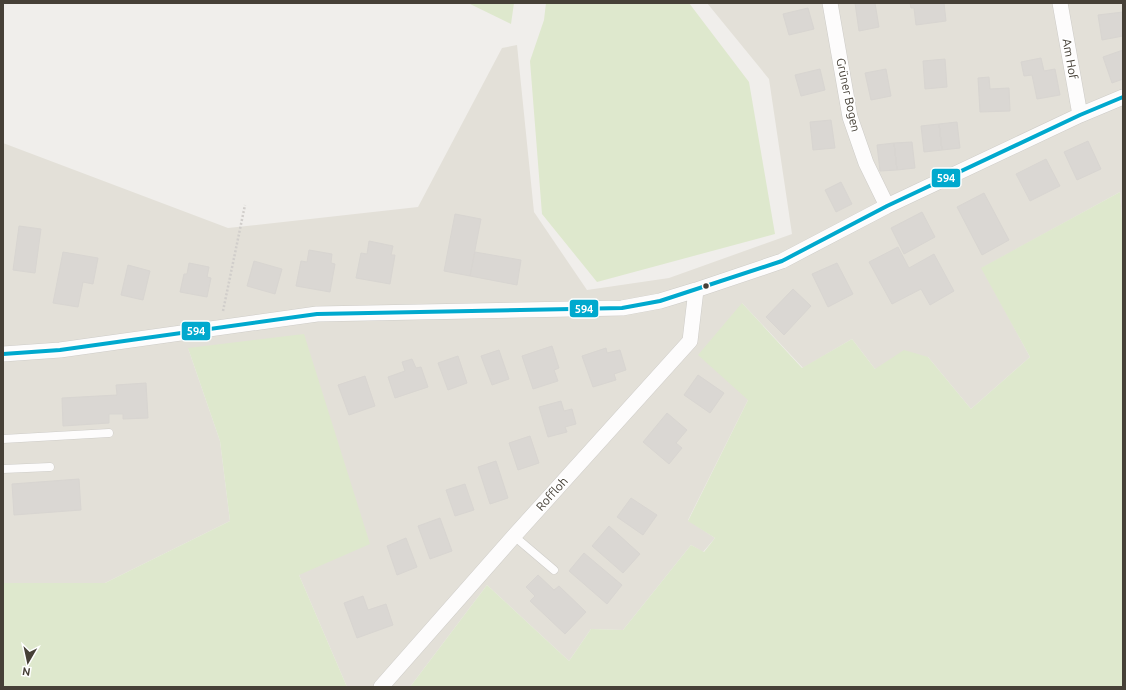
<svg xmlns="http://www.w3.org/2000/svg" width="1126" height="690" font-family="Ubuntu,sans-serif">
<style>
.residential{fill:#e3e0d8}
.green{fill:#dee8cd}
.building{fill:#dad7d3;stroke:#d8d5d1}
.lines{fill:none;stroke-linecap:round;stroke-linejoin:round}
.service-casing{stroke:#ceccc8;stroke-width:9}
.minor-casing{stroke:#ceccc8;stroke-width:16}
.path{stroke:#d1cecb;stroke-width:2.5;stroke-dasharray:2 2;stroke-linecap:butt}
.service{stroke:#fdfcfc;stroke-width:8}
.minor{stroke:#fdfcfc;stroke-width:15}
.bus-1-casing{stroke:#fff;stroke-width:7}
.bus-1{stroke:#00a9ce;stroke-width:4}
.bus-dot{fill:#464037;stroke:#fff;stroke-width:1.5}
.labels{text-anchor:middle;stroke-width:3.5;stroke-linejoin:round;paint-order:stroke}
.street-label{font-size:12px;fill:#464037;stroke:#fff}
.line-badge{stroke:#fff;stroke-width:1.5}
.badge-label{font-size:11px;text-anchor:middle;font-weight:bold;fill:#fff}
</style>
<rect width="100%" height="100%" fill="#f0eeeb"/>
<path class="residential" d="M 707,3 L 1123,3 L 1123,234 L 1120,192 L 982,268 L 1030,357 L 971,409 L 928,357 L 875,369 L 852,339 L 803,368 L 742,303 L 748,400 L 688,520 L 715,538 L 703,552 L 691,545 L 623,630 L 591,629 L 569,661 L 487,585 L 410,687 L 347,687 L 299,575 L 188,348 L 220,441 L 230,521 L 105,583 L 3,583 L 3,143 L 228,228 L 418,207 L 502,48 L 517,45 L 534,212 L 587,290 L 669,278 L 792,234 L 769,79 Z"/>
<path class="green" d="M 468,3 L 514,3 L 511,24 Z
M 546,3 L 689,3 L 749,82 L 775,234 L 597,282 L 542,214 L 530,61 L 544,20 Z
M 1120,192 L 1123,234 L 1123,687 L 410,687 L 487,585 L 569,661 L 591,629 L 623,630 L 691,545 L 704,552 L 715,538 L 688,521 L 748,400 L 698,355 L 742,303 L 802,368 L 852,339 L 875,369 L 904,350 L 928,357 L 971,409 L 1030,357 L 981,268 Z
M 304,334 L 370,544 L 299,575 L 347,687 L 4,687 L 3,583 L 105,583 L 230,521 L 220,441 L 188,348 Z"/>
<path class="building" d="M 855,3 L 875,3 L 879,27 L 859,31 Z
M 910,3 L 944,3 L 946,21 L 916,25 L 914,8 L 911,8 Z
M 808,8 L 814,29 L 789,35 L 783,14 Z
M 1123,12 L 1123,36 L 1102,40 L 1098,15 Z
M 1123,50 L 1123,79 L 1112,83 L 1103,57 Z
M 1041,58 L 1044,71 L 1055,69 L 1060,95 L 1037,99 L 1032,75 L 1024,76 L 1021,62 Z
M 945,59 L 947,87 L 925,89 L 923,61 Z
M 820,69 L 825,90 L 801,96 L 795,75 Z
M 886,69 L 891,96 L 871,100 L 865,73 Z
M 989,77 L 990,89 L 1009,88 L 1010,111 L 980,112 L 978,78 Z
M 831,120 L 835,148 L 813,150 L 810,122 Z
M 957,122 L 960,148 L 942,150 L 939,124 Z
M 939,124 L 942,150 L 924,152 L 921,126 Z
M 1088,141 L 1101,169 L 1077,180 L 1064,152 Z
M 912,142 L 915,168 L 897,170 L 894,143 Z
M 894,143 L 897,170 L 880,171 L 877,145 Z
M 1046,159 L 1060,186 L 1030,201 L 1016,174 Z
M 841,182 L 852,204 L 836,212 L 825,190 Z
M 984,193 L 1009,240 L 982,255 L 957,207 Z
M 922,212 L 935,237 L 904,254 L 891,228 Z
M 455,214 L 481,219 L 470,276 L 444,271 Z
M 19,226 L 41,229 L 35,273 L 13,270 Z
M 369,241 L 393,246 L 391,255 L 395,255 L 390,284 L 356,278 L 361,253 L 367,254 Z
M 898,247 L 909,268 L 934,254 L 954,291 L 930,305 L 921,289 L 892,304 L 869,262 Z
M 309,250 L 332,254 L 331,263 L 335,264 L 330,292 L 296,286 L 301,261 L 307,262 Z
M 63,252 L 98,258 L 93,284 L 83,282 L 78,307 L 53,303 Z
M 475,252 L 521,260 L 517,285 L 470,276 Z
M 254,261 L 282,269 L 275,294 L 247,286 Z
M 189,263 L 209,267 L 207,277 L 211,278 L 207,297 L 180,292 L 184,274 L 187,274 Z
M 837,263 L 853,294 L 828,307 L 812,274 Z
M 128,265 L 150,271 L 143,300 L 121,295 Z
M 793,289 L 811,306 L 784,335 L 766,317 Z
M 552,346 L 559,368 L 554,370 L 558,381 L 533,389 L 522,356 Z
M 606,348 L 607,353 L 620,350 L 626,370 L 614,374 L 616,380 L 593,387 L 582,356 Z
M 499,350 L 509,379 L 492,385 L 481,356 Z
M 458,356 L 467,383 L 448,390 L 438,363 Z
M 412,359 L 416,368 L 421,367 L 428,387 L 395,398 L 388,377 L 405,371 L 402,362 Z
M 698,375 L 724,393 L 710,413 L 684,395 Z
M 365,376 L 375,406 L 349,415 L 338,385 Z
M 146,383 L 148,418 L 123,419 L 123,414 L 109,414 L 109,423 L 63,426 L 62,398 L 117,395 L 116,385 Z
M 561,401 L 564,411 L 572,409 L 576,424 L 565,427 L 567,432 L 548,437 L 539,407 Z
M 667,413 L 687,430 L 676,443 L 682,448 L 669,464 L 643,442 Z
M 530,436 L 539,463 L 518,470 L 509,443 Z
M 496,461 L 508,498 L 490,504 L 478,467 Z
M 79,479 L 81,510 L 14,515 L 12,484 Z
M 465,484 L 474,510 L 455,516 L 446,490 Z
M 631,498 L 657,515 L 643,535 L 617,517 Z
M 440,518 L 452,551 L 430,559 L 418,526 Z
M 609,526 L 640,554 L 623,573 L 592,546 Z
M 406,538 L 417,567 L 397,575 L 387,546 Z
M 584,553 L 622,585 L 607,604 L 569,571 Z
M 538,575 L 554,590 L 559,586 L 586,612 L 565,634 L 530,601 L 535,596 L 526,587 Z
M 363,596 L 368,610 L 386,604 L 393,625 L 357,638 L 344,603 Z"/>
<g class="lines">
<defs>
<path id="service" d="M 3,439 L 109,433
M 3,469 L 50,467
M 514,536 L 554,570"/>
<path id="minor" d="M 830,3 L 850,117 L 866,163 L 887,206
M 1060,3 L 1080,115
M 3,354 L 60,350 L 317,314 L 622,308 L 660,301 L 696,290 L 782,261 L 887,206 L 1080,115 L 1123,97
M 381,687 L 514,536 L 690,341 L 696,290"/>
</defs>
<use href="#service" class="service-casing"/>
<use href="#minor" class="minor-casing"/>
<path class="path" d="M 223,311 L 245,205"/>
<use href="#service" class="service"/>
<use href="#minor" class="minor"/>
<defs>
<path id="bus-1" d="M 3,354 L 60,350 L 317,314 L 622,308 L 660,301 L 782,261 L 887,206 L 1080,115 L 1123,97"/>
</defs>
<use href="#bus-1" class="bus-1-casing"/>
<use href="#bus-1" class="bus-1"/>
</g>
<circle class="bus-dot" cx="706" cy="286" r="3.5"/>
<g class="labels">
<g class="street-label">
<text transform="translate(1070 59) rotate(80)" y="4">Am Hof</text>
<text transform="translate(848 95) rotate(78)" y="4">Grüner Bogen</text>
<text transform="translate(552 494) rotate(-48)" y="4">Roffloh</text>
</g>
</g>
<g class="line-badge">
<rect x="931" y="168" width="30" height="20" rx="4" fill="#00a9ce"/>
<rect x="569" y="299" width="30" height="19" rx="4" fill="#00a9ce"/>
<rect x="181" y="321" width="30" height="20" rx="4" fill="#00a9ce"/>
</g>
<g class="badge-label">
<text x="946" y="182">594</text>
<text x="584" y="313">594</text>
<text x="196" y="335">594</text>
</g>
<rect width="1126" height="690" fill="none" stroke="#464037" stroke-width="8"/>
<g transform="translate(28 662) rotate(189)" stroke="#ffffff" stroke-width="3" paint-order="stroke">
<path d="M0-3L7 15L0 10L-7 15Z" fill="#464037"/>
<text y="-6" font-size="11" font-weight="bold" text-anchor="middle" fill="#464037">N</text>
</g>
</svg>
